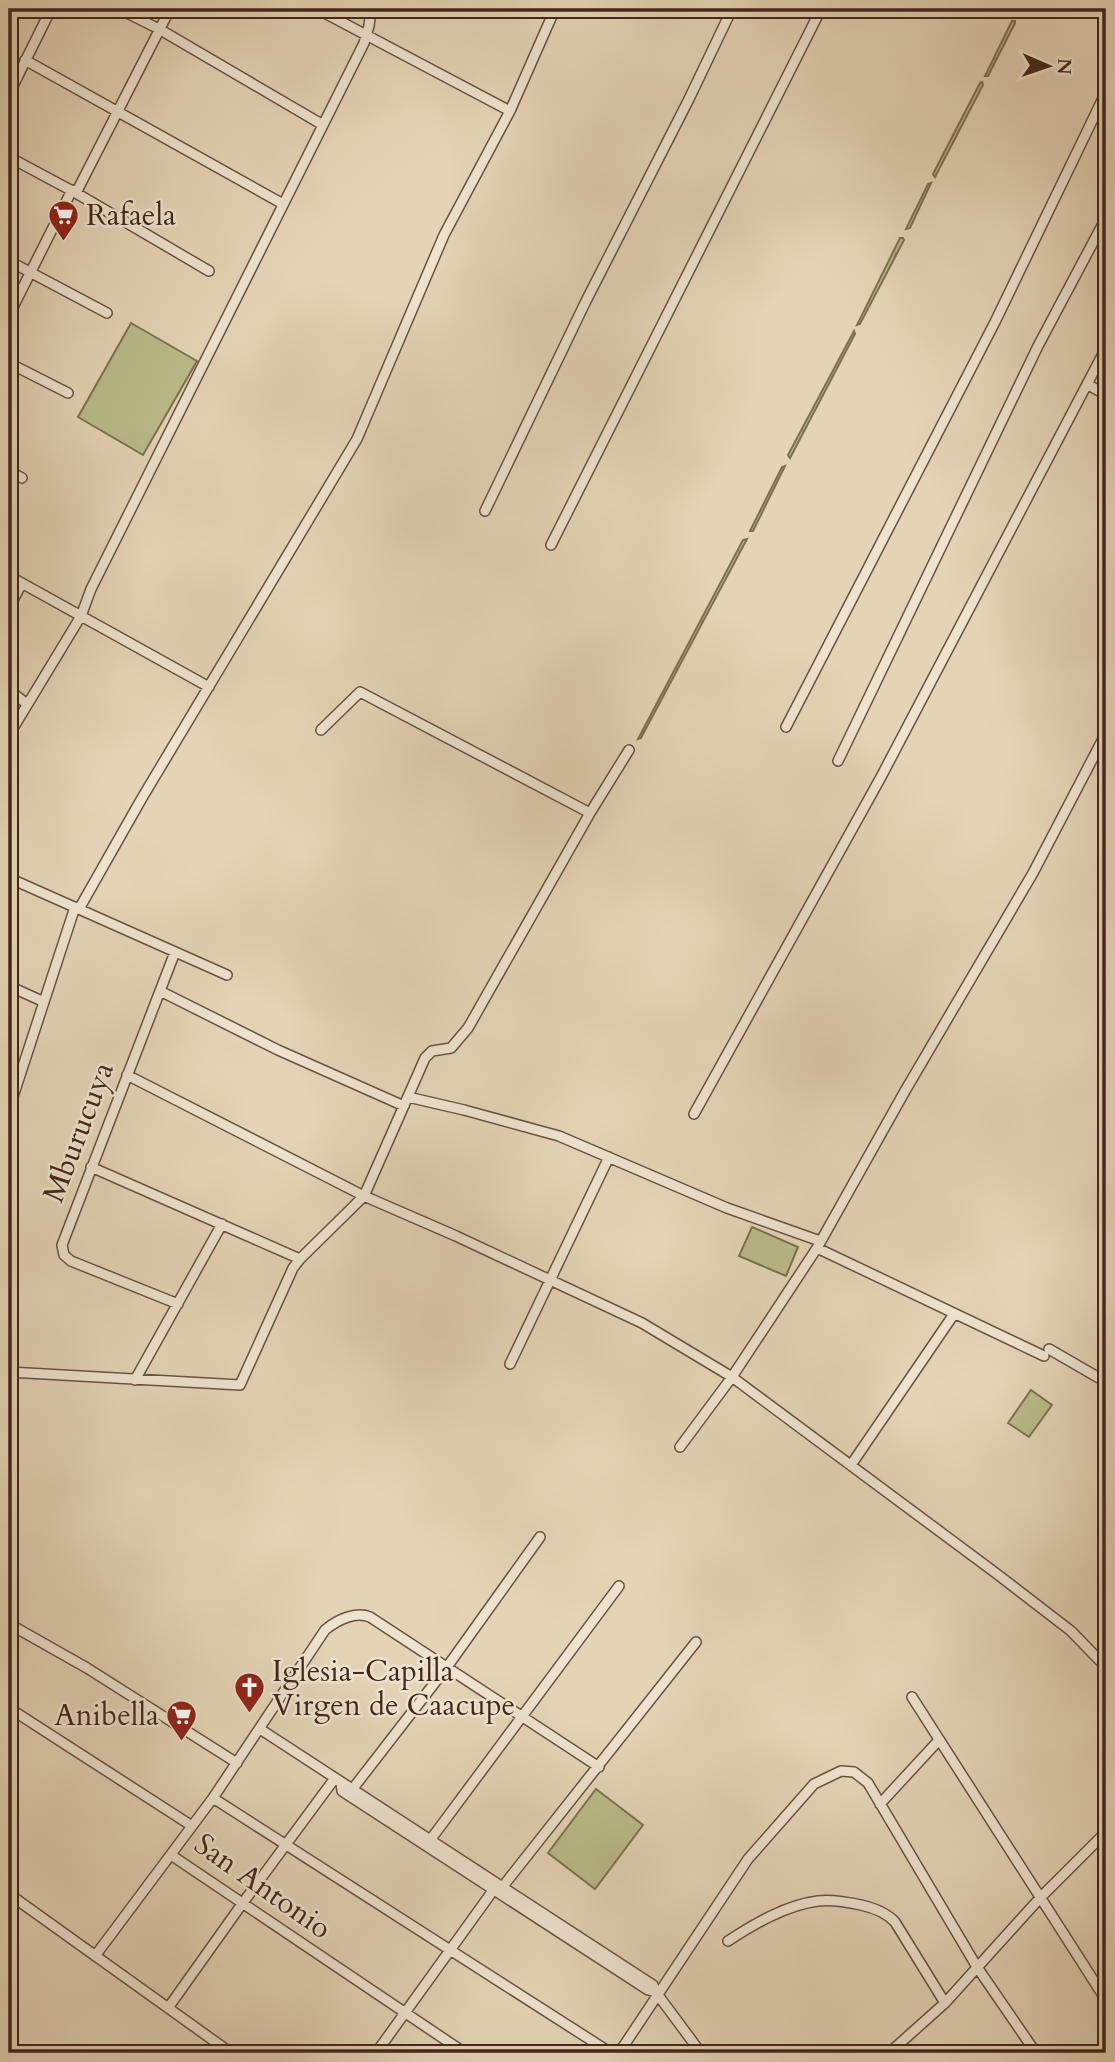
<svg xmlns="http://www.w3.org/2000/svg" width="1115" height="2062" font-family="Cardo,serif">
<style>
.grass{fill:url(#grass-tufts);stroke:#7e7052;stroke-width:2}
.park{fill:#b9bb8a;stroke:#7e7052;stroke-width:2}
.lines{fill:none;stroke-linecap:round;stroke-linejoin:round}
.street-casing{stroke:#6b5241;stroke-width:12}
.street{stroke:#ede3cf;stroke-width:9}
.labels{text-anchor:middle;stroke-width:5;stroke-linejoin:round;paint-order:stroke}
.poi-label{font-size:30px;fill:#43261a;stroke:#ede3cf;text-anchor:start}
.street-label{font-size:30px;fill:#43261a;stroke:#ede3cf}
</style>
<defs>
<pattern id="grass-tufts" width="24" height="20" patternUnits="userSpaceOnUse" patternTransform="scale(1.75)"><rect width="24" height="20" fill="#b9bb8a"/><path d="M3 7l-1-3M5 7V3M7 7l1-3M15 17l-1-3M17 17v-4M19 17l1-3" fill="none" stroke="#989870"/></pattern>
</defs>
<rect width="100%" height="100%" fill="#e3d4b5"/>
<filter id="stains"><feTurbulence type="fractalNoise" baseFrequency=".00286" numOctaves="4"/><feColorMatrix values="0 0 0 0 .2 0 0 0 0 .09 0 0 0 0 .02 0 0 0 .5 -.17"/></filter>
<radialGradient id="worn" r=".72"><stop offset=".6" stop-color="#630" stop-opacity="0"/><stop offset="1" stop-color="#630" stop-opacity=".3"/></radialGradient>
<path class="grass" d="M 1012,21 L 1015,21 L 1015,23 L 988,76 L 985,76 Z
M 980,83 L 982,82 L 983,85 L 935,177 L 933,174 Z
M 931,183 L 910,228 L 906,229 L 928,184 Z
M 900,238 L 903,238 L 904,240 L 860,324 L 857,325 Z
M 854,331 L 855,334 L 790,458 L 788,455 Z
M 785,466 L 753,531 L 750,531 L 782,467 Z
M 747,539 L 641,738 L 638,739 L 743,540 Z"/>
<path class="park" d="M 131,323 L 197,361 L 143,455 L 78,417 Z
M 752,1227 L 798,1247 L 786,1276 L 739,1256 Z
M 1031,1390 L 1052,1405 L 1029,1437 L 1008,1423 Z
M 596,1789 L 643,1825 L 595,1889 L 548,1853 Z"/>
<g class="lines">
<defs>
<path id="street" d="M 119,9 L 159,29 L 323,125
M 317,9 L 510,111
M 25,60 L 283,204
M 9,94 L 51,9
M 9,157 L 76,193 L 209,271
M 76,193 L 170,9
M 9,261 L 107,313
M 9,315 L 72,190
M 9,363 L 68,393
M 1087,384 L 1106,395
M 9,471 L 22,478
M 485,511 L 585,303 L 689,99 L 732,9
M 551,545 L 821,9
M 9,576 L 209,687
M 9,608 L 22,583
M 9,690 L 27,704
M 786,727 L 995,322 L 1106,92
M 321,730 L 360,692 L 590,813
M 9,735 L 81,616 L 91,589 L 364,43 L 369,26 L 371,9
M 838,761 L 1038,346 L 1106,218
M 9,878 L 227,975
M 79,909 L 142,798 L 357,439 L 444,235 L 510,111 L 555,9
M 175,952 L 62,1245 L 64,1255 L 71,1261 L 178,1304
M 9,986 L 42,1001
M 160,991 L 278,1050 L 404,1106
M 127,1075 L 364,1196 L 456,1236 L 642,1323 L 732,1377 L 997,1574 L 1071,1631 L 1106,1667
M 408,1097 L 464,1110 L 559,1136 L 727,1208 L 820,1241
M 9,1109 L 75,907
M 694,1114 L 881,777 L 1106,348
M 91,1167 L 300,1259
M 817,1248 L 1044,1356
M 1049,1349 L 1106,1382
M 510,1364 L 609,1157
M 9,1372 L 240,1385 L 293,1268 L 300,1259 L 364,1196 L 425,1058 L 432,1051 L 451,1048 L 468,1028 L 590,813 L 629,750
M 135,1380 L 222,1224
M 680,1447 L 732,1377 L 817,1248 L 905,1091 L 1033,873 L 1106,733
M 851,1465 L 954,1314
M 11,1625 L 87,1668 L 237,1763
M 912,1697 L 1106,2000
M 9,1708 L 192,1826
M 260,1729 L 653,1985 L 655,1991 L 701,2053
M 341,1783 L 342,1791 L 348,1795 L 648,1990 L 655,1991
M 351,1791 L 447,1667 L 540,1537
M 213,1798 L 611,2053
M 880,1804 L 939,1740
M 428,1843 L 619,1586
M 171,1855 L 465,2053
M 500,1890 L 696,1642
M 9,1894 L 231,2053
M 728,1941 C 754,1924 786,1905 818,1901 C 832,1899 847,1902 861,1905 C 874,1908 886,1912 895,1922 L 945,2003
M 95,1956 L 213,1798 L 325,1630 C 337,1620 355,1611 370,1617 L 599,1767
M 168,2008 L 242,1904 L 335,1778
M 376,2053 L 497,1885
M 619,2053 L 748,1859 L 814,1784 L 841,1771 L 854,1772 L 868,1783 L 977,1967 L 1036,2053
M 889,2053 L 945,2003 L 1040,1898 L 1106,1832"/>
</defs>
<use href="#street" class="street-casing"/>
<use href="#street" class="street"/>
</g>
<defs>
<symbol id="supermarket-pin" viewBox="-11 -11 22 30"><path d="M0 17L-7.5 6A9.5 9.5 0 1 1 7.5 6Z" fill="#8f2418" stroke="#ede3cf"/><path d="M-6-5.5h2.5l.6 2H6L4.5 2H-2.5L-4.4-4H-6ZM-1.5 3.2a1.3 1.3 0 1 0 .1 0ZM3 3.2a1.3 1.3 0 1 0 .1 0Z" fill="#fff"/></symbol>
<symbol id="church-pin" viewBox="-11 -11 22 30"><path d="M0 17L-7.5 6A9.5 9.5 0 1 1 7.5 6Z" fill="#8f2418" stroke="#ede3cf"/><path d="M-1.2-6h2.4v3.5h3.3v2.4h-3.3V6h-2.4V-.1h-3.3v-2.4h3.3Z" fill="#fff"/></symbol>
</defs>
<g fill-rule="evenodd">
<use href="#supermarket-pin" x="46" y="198" width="35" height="47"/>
<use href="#church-pin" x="232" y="1670" width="35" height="47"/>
<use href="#supermarket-pin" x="164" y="1698" width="35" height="47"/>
</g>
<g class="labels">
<g class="poi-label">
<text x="86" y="225">Rafaela</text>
<text x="272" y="1681">Iglesia-Capilla<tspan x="272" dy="34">Virgen de Caacupe</tspan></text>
<text x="159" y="1725" text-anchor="end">Anibella</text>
</g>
<g class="street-label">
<text transform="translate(78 1132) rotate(-69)" y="10">Mburucuya</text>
<text transform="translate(263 1886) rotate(35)" y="10">San Antonio</text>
</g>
</g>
<rect width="1115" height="2062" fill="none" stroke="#e3d4b5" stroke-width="35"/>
<rect x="10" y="10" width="1094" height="2041" fill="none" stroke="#43261a" stroke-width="3.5"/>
<rect x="18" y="18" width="1080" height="2027" fill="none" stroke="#43261a" stroke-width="2"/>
<g transform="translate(1048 66) rotate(92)" stroke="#ede3cf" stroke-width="5" paint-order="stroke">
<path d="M0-5L12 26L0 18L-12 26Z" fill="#43261a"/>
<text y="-10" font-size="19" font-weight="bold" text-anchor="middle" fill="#43261a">N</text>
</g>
<rect width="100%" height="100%" filter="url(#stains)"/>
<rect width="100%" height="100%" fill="url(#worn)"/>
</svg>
